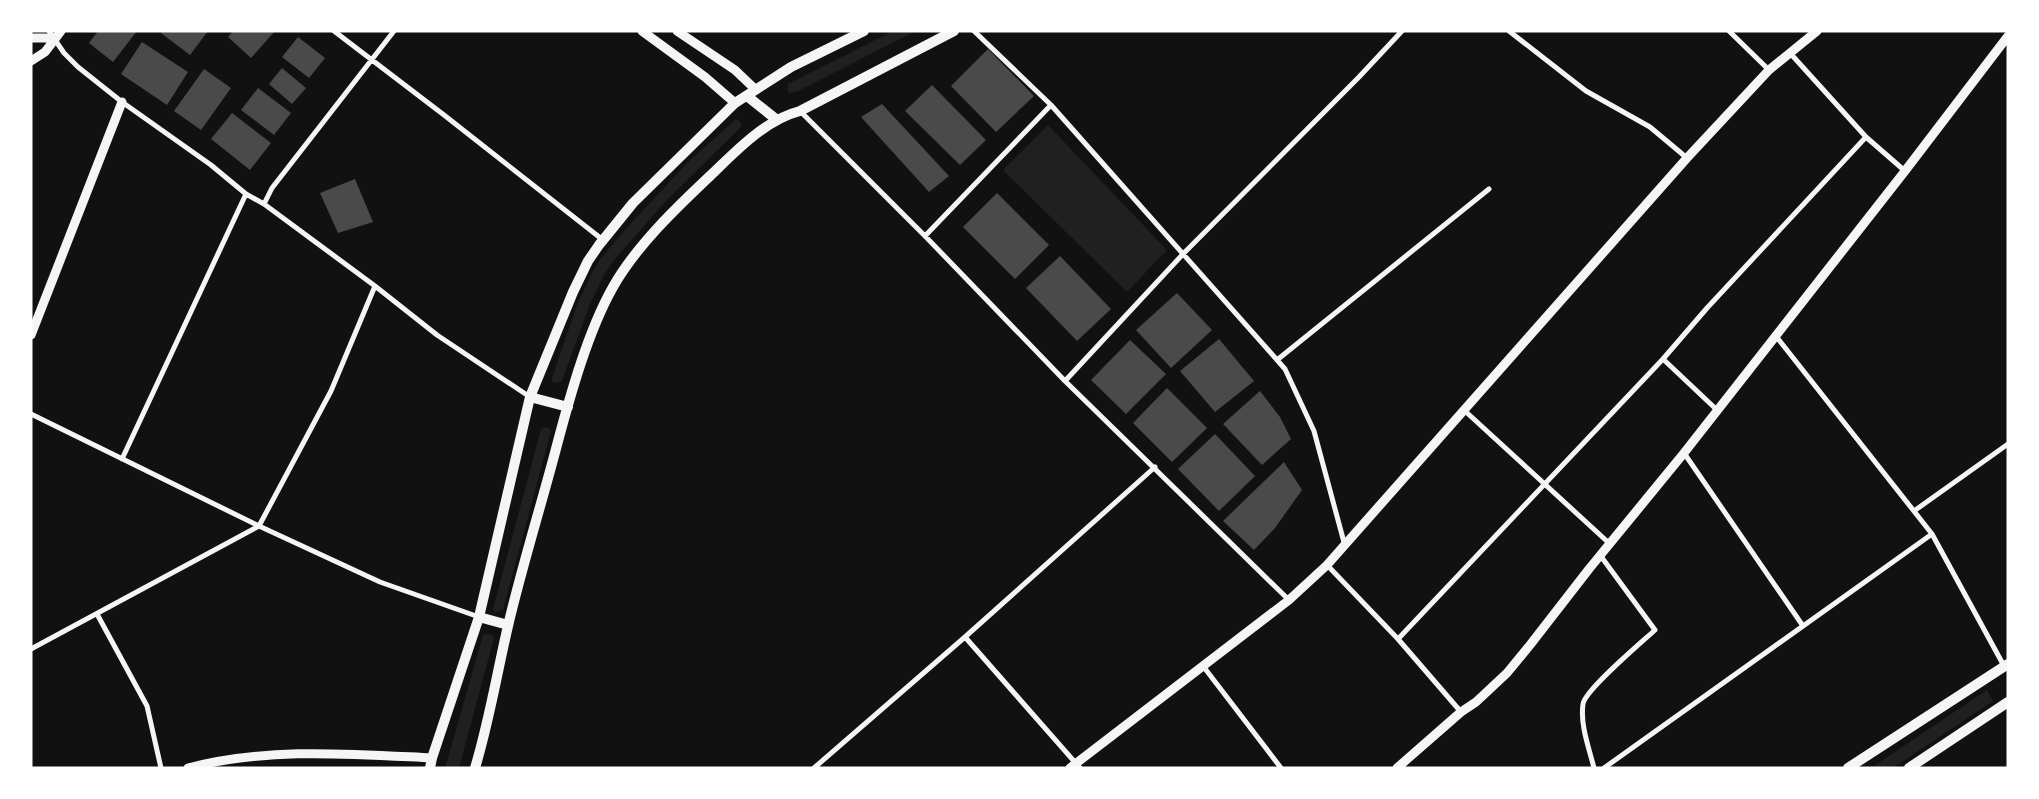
<svg xmlns="http://www.w3.org/2000/svg" width="2039" height="799" font-family="Quicksand,sans-serif">
<style>
.green{fill:#202020}
.building{fill:#4a4a4a}
.lines{fill:none;stroke-linecap:round;stroke-linejoin:round}
.minor{stroke:#f5f5f5;stroke-width:5}
.tertiary{stroke:#f5f5f5;stroke-width:9}
.secondary{stroke:#f5f5f5;stroke-width:10}
</style>
<rect width="100%" height="100%" fill="#111"/>
<path class="green" d="M 893,31 L 916,31 L 796,92 L 789,93 L 787,90 L 788,84 Z
M 736,119 L 741,122 L 741,127 L 666,201 L 613,261 L 604,275 L 590,304 L 562,381 L 558,383 L 552,382 L 552,378 L 577,305 L 593,271 L 599,261 L 622,233 L 687,163 Z
M 1048,125 L 1167,250 L 1127,292 L 1003,170 Z
M 547,427 L 551,431 L 503,610 L 495,612 L 493,609 L 541,429 Z
M 488,634 L 492,635 L 494,638 L 459,768 L 445,768 L 483,635 Z
M 1987,690 L 1993,701 L 1893,768 L 1871,768 Z"/>
<path class="building" d="M 98,31 L 137,31 L 113,62 L 89,43 Z
M 162,31 L 208,31 L 190,55 L 161,33 Z
M 233,31 L 275,31 L 251,58 L 228,37 Z
M 298,37 L 325,58 L 309,78 L 282,57 Z
M 142,42 L 188,72 L 167,105 L 121,74 Z
M 988,49 L 1034,96 L 996,132 L 951,86 Z
M 282,68 L 306,88 L 292,104 L 269,84 Z
M 204,69 L 231,88 L 201,130 L 174,111 Z
M 932,85 L 986,140 L 960,165 L 905,111 Z
M 258,88 L 291,113 L 274,135 L 241,110 Z
M 882,104 L 949,176 L 929,192 L 861,117 Z
M 232,113 L 271,143 L 250,170 L 211,139 Z
M 355,179 L 373,222 L 338,233 L 320,193 Z
M 997,193 L 1049,245 L 1015,279 L 963,227 Z
M 1060,256 L 1111,309 L 1077,341 L 1026,288 Z
M 1177,293 L 1212,330 L 1171,368 L 1136,330 Z
M 1219,339 L 1254,381 L 1215,412 L 1180,371 Z
M 1130,340 L 1166,374 L 1126,414 L 1091,380 Z
M 1167,388 L 1207,428 L 1172,462 L 1133,423 Z
M 1260,391 L 1280,417 L 1291,439 L 1262,465 L 1223,424 Z
M 1215,434 L 1255,476 L 1219,511 L 1178,469 Z
M 1284,462 L 1302,490 L 1275,528 L 1254,550 L 1223,521 Z"/>
<g class="lines">
<path class="minor" d="M 49,31 L 64,53 L 78,67 L 122,102 L 211,165 L 246,194 L 264,204 L 375,286 L 437,335 L 530,397
M 334,31 L 444,115 L 603,240
M 974,31 L 1051,105 L 1285,369 L 1314,431 L 1345,546
M 1509,31 L 1586,91 L 1650,127 L 1687,158
M 1729,31 L 1769,70
M 1790,53 L 1866,137 L 1905,171
M 800,111 L 925,236 L 1065,381 L 1289,600
M 264,204 L 272,188 L 394,31
M 925,236 L 1051,105
M 1775,335 L 1932,534 L 2004,666
M 1663,359 L 1717,410
M 1277,360 L 1489,189
M 1065,381 L 1183,254 L 1359,77 L 1402,31
M 1465,411 L 1610,544
M 31,414 L 259,526 L 380,582 L 479,617
M 1684,453 L 1803,626
M 122,459 L 246,194
M 1914,511 L 2008,444
M 1327,565 L 1398,639 L 1461,712
M 97,614 L 147,706 L 161,768
M 965,637 L 1080,768
M 1398,639 L 1663,359 L 1707,308 L 1866,137
M 31,649 L 259,526 L 331,391 L 375,286
M 1203,666 L 1281,768
M 814,768 L 965,637 L 1155,467
M 1594,768 C 1589,748 1580,725 1583,704 C 1585,690 1642,642 1655,630 L 1600,555
M 1604,768 L 1932,534"/>
<path class="tertiary" d="M 642,31 L 705,77 L 735,103
M 677,31 L 735,70 L 756,90
M 31,38 L 55,38
M 31,61 L 45,52 L 61,31
M 31,335 L 122,102
M 188,768 C 266,747 351,754 432,758
M 1070,768 L 1289,600 L 1327,565 L 1687,158 L 1769,70 L 1817,31
M 1397,768 L 1461,712 L 1476,702 L 1507,673 L 1530,645 L 1589,569 L 1684,453 L 1905,171 L 2008,36"/>
<path class="secondary" d="M 747,96 L 777,120
M 530,397 L 568,407
M 479,617 L 508,625
M 430,768 L 432,758 L 479,617 L 530,397 L 573,292 L 588,261 L 599,245 L 633,203 L 735,103 L 791,67 L 864,31
M 475,768 C 489,722 497,673 508,626 C 522,566 541,506 557,445 C 570,396 588,331 613,287 C 636,246 677,207 711,175 C 736,151 765,120 800,111 L 954,31
M 1848,768 L 2008,664
M 1909,768 L 2008,702"/>
</g>
<rect width="2039" height="799" fill="none" stroke="#ffffff" stroke-width="65"/>
</svg>
